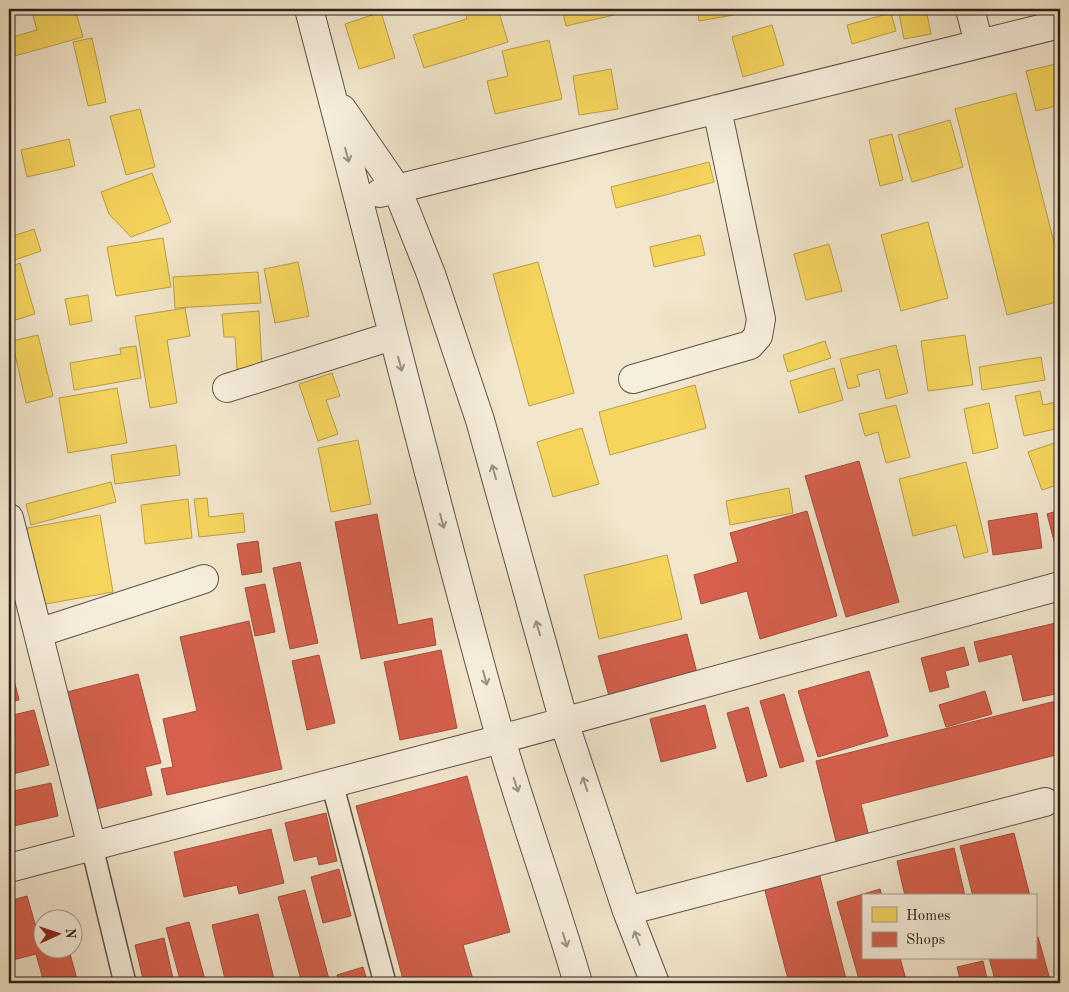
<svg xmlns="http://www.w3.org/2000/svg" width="1069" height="992" font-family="'Old Standard TT',serif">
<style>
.homes{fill:#f6d55c;stroke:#b99f48}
.shops{fill:#d6604d;stroke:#a34d3d}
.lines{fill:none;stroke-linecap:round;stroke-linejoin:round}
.pedestrian-casing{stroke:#5e5246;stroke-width:24}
.minor-casing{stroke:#5e5246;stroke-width:30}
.pedestrian{stroke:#f7efde;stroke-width:21}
.minor{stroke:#f7efde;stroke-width:28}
.oneway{stroke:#9c9285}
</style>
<rect width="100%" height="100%" fill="#f2e6cc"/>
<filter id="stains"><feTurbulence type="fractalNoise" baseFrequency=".004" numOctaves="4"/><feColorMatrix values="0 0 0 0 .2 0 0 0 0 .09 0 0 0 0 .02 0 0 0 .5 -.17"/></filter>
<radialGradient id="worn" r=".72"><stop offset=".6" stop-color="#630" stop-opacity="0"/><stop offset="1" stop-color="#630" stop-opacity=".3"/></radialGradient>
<path class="homes" d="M 31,9 L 75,9 L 83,37 L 11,57 L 9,38 L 37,30 Z
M 464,9 L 498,9 L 508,42 L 424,68 L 413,35 L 467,19 Z
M 562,9 L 612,9 L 614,15 L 566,26 Z
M 697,9 L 768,9 L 699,21 Z
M 898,9 L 926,9 L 931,34 L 904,39 Z
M 381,12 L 395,58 L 359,69 L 345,24 Z
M 891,13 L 896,31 L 852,44 L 847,25 Z
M 772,25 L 784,65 L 743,77 L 732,37 Z
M 92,38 L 106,102 L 88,106 L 73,42 Z
M 549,40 L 562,99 L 495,114 L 487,81 L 508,76 L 502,51 Z
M 1060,63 L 1060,105 L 1036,111 L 1026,71 Z
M 611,69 L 618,109 L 579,115 L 573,76 Z
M 1016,93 L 1060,266 L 1060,301 L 1007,315 L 955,109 Z
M 140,109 L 155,167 L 126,175 L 110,116 Z
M 950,120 L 963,167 L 912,182 L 898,135 Z
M 892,134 L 903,180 L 880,186 L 869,140 Z
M 69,139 L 75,166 L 27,177 L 21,150 Z
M 709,162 L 714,182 L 616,208 L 611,187 Z
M 152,173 L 171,222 L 131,237 L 109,214 L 101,192 Z
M 928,222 L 948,298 L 901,311 L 881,235 Z
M 9,224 L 13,236 L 34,229 L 41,251 L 9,262 Z
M 700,235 L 705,255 L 654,267 L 650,247 Z
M 163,238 L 171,287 L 116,296 L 107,247 Z
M 829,244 L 842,291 L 806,300 L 794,254 Z
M 298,262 L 309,316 L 275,323 L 264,269 Z
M 538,262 L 574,393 L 529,406 L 493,274 Z
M 20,263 L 35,314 L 9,322 L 9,267 Z
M 258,272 L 261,303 L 175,308 L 173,277 Z
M 88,295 L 92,321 L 70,325 L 65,299 Z
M 185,308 L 190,336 L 167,340 L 177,403 L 150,408 L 135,316 Z
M 259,311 L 262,368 L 237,369 L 235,337 L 224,337 L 222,314 Z
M 38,335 L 53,396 L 26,403 L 12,341 Z
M 965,335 L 973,385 L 928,391 L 921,341 Z
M 825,341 L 831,358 L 788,372 L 783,355 Z
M 896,345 L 908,393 L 886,399 L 879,369 L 857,375 L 860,386 L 848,389 L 840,359 Z
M 136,346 L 141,378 L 74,390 L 70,363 L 121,354 L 120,348 Z
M 1041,357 L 1045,380 L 982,390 L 979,367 Z
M 834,368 L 843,400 L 799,413 L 790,381 Z
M 332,373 L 340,396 L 326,400 L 338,434 L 318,441 L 299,384 Z
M 695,385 L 706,428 L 610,455 L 599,412 Z
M 117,388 L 127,443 L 68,453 L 59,398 Z
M 1040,391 L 1043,405 L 1060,401 L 1060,428 L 1024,436 L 1015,396 Z
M 989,403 L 998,448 L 973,454 L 964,409 Z
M 896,405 L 910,457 L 886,463 L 878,432 L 865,436 L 859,414 Z
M 582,428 L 599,484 L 553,497 L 537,442 Z
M 358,440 L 371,504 L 331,512 L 318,448 Z
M 1060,441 L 1060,484 L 1042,490 L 1028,452 Z
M 176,445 L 180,475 L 115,484 L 111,455 Z
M 966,462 L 988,552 L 964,558 L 956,525 L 913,536 L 899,479 Z
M 111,482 L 116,502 L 31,525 L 26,504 Z
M 789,488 L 793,513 L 730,525 L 726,501 Z
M 207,498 L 209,517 L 243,513 L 245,532 L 199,537 L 194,499 Z
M 188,499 L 192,538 L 145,544 L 141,505 Z
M 100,515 L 113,592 L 40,605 L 27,528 Z
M 667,555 L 682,619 L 599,639 L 584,575 Z"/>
<path class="shops" d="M 859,461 L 899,602 L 846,617 L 805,476 Z
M 1060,510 L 1060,560 L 1059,560 L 1047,514 Z
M 807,511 L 837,616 L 760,639 L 747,591 L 701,604 L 694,575 L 738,562 L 730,533 Z
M 1037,513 L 1042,548 L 993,555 L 988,521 Z
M 377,514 L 398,625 L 432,618 L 436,645 L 361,659 L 335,522 Z
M 258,541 L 262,572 L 242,575 L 237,544 Z
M 300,562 L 318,643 L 290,649 L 273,568 Z
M 265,584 L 275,632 L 255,636 L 245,588 Z
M 249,621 L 282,769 L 167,795 L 161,769 L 173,767 L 163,719 L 197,711 L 180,637 Z
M 1060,622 L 1060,693 L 1023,701 L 1012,654 L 979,662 L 974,642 Z
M 687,634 L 697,673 L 609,696 L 598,656 Z
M 964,647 L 969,665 L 945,671 L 949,687 L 930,692 L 921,658 Z
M 441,650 L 457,728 L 400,740 L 384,662 Z
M 319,655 L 335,723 L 307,730 L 292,661 Z
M 9,660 L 19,700 L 9,702 Z
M 869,671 L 888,736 L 818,757 L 798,691 Z
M 138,674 L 161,763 L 145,767 L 152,795 L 88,811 L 59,694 Z
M 985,691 L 992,714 L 946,727 L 939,705 Z
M 784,694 L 804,761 L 780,768 L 760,701 Z
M 1060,700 L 1060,754 L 861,804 L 870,841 L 838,849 L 816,761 Z
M 705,705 L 716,748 L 661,762 L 650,719 Z
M 748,707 L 767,776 L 747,782 L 727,713 Z
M 34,710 L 49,765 L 9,775 L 9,716 Z
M 467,776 L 510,932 L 463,945 L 474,983 L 404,983 L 356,806 Z
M 51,783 L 58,816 L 9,827 L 9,792 Z
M 326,813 L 337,861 L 319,865 L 317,856 L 294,861 L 285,823 Z
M 271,829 L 284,883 L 239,894 L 237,885 L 184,897 L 174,852 Z
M 1014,833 L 1030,896 L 973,896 L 960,846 Z
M 954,848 L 965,896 L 905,896 L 897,861 Z
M 339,869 L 351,916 L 323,923 L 311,877 Z
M 819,873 L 847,983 L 789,983 L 764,887 Z
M 880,889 L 882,896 L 863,896 L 863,958 L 900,958 L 907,983 L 860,983 L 837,902 Z
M 305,890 L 330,983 L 302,983 L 278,897 Z
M 27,896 L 36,927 L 42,925 L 42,950 L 69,950 L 78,983 L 44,983 L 36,954 L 9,961 L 9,901 Z
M 258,914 L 275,983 L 226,983 L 212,925 Z
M 189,922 L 206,983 L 181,983 L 166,928 Z
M 1035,937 L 1038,937 L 1051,983 L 996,983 L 989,958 L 1035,958 Z
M 164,938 L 174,983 L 144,983 L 135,945 Z
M 983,961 L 988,983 L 944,983 L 960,979 L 957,967 Z
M 363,967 L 368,983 L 339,983 L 337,975 Z"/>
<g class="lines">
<defs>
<path id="pedestrian" d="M 332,783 L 385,983
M 92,847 L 125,983"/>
<path id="minor" d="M 309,9 C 373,251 432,495 500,736 C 524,819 554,900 578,983
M 970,9 L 979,44
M 342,109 L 397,189 L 431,274 L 480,420 L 564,722 L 627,911 L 655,983
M 380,193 L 1060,24
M 633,379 L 750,345 L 758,336 L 761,319 L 717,109
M 227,388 L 392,336
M 9,518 L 92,847
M 38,633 L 204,579
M 9,868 L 501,739 L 1060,586
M 627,911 L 1045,802"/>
</defs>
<use href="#pedestrian" class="pedestrian-casing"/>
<use href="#minor" class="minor-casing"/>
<use href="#pedestrian" class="pedestrian"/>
<use href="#minor" class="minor"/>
</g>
<defs><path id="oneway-shaft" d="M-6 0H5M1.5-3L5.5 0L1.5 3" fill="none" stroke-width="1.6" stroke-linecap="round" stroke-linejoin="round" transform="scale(1.25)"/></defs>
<g class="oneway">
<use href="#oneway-shaft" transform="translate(347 155) rotate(75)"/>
<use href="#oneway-shaft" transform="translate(400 364) rotate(75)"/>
<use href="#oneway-shaft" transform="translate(494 472) rotate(-106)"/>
<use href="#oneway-shaft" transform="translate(442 521) rotate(75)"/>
<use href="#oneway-shaft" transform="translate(538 628) rotate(-106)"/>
<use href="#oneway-shaft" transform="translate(485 678) rotate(75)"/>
<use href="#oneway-shaft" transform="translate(585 784) rotate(-108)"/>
<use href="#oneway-shaft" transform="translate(516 785) rotate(72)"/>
<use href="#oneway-shaft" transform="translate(637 938) rotate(-111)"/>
<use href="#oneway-shaft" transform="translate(565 940) rotate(73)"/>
</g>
<rect width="1069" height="992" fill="none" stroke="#f2e6cc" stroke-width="30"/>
<rect x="10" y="10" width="1049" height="972" fill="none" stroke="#2c2119" stroke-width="2.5"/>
<rect x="15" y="15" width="1039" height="962" fill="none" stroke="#2c2119"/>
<rect x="862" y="894" width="175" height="65" fill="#f7efde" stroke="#a69d8f"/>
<rect x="872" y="907" width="25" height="15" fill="#f6d55c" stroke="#a69d8f"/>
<text x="906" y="920" font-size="15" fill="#2c2119">Homes</text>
<rect x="872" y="932" width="25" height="15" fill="#d6604d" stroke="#a69d8f"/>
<text x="906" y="944" font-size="15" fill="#2c2119">Shops</text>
<g transform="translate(58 934) rotate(87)"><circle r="24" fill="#f7efde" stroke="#a69d8f"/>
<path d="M0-4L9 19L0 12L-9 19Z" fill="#8f2418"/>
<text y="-8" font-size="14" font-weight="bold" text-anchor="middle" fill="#2c2119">N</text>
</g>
<rect width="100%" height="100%" filter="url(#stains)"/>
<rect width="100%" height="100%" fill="url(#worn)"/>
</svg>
